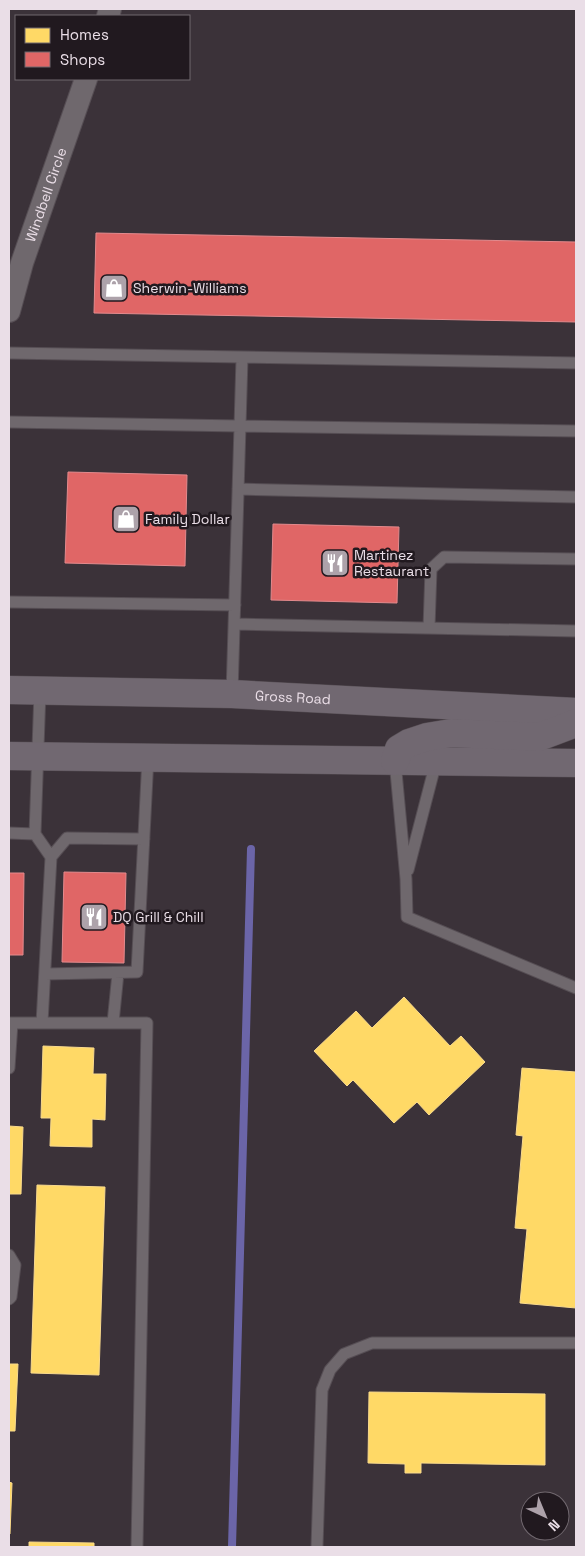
<svg xmlns="http://www.w3.org/2000/svg" width="585" height="1556" font-family="'Space Grotesk',sans-serif">
<style>
.homes{fill:#ffd966;stroke:#f9da8d}
.shops{fill:#e06666;stroke:#e38a8d}
.lines{fill:none;stroke-linecap:round;stroke-linejoin:round}
.stream{stroke:#6b65a8;stroke-width:8}
.lane-casing{stroke:#564e54;stroke-width:13}
.street-casing{stroke:#564e54;stroke-width:24}
.secondary-casing{stroke:#564e54;stroke-width:29}
.lane{stroke:#6f686d;stroke-width:11}
.street{stroke:#6f686d;stroke-width:22}
.secondary{stroke:#716871;stroke-width:28}
.labels{text-anchor:middle;stroke-width:5;stroke-linejoin:round;paint-order:stroke}
.street-label{font-size:14px;fill:#eadee7;stroke:#21191f}
.poi-label{font-size:14px;fill:#eadee7;stroke:#21191f;text-anchor:start}
</style>
<rect width="100%" height="100%" fill="#3b3239"/>
<path class="homes" d="M 404,997 L 450,1046 L 461,1036 L 485,1062 L 429,1115 L 417,1102 L 394,1123 L 353,1080 L 347,1086 L 314,1051 L 356,1011 L 372,1028 Z
M 43,1046 L 94,1048 L 93,1074 L 106,1074 L 105,1120 L 92,1119 L 92,1147 L 50,1146 L 51,1118 L 41,1118 Z
M 522,1068 L 576,1072 L 576,1308 L 520,1303 L 527,1229 L 515,1228 L 523,1136 L 516,1135 Z
M 9,1126 L 23,1127 L 21,1194 L 9,1194 Z
M 37,1185 L 105,1187 L 99,1375 L 31,1373 Z
M 9,1364 L 18,1364 L 15,1431 L 9,1431 Z
M 369,1392 L 545,1394 L 545,1465 L 421,1463 L 421,1473 L 405,1473 L 405,1464 L 368,1463 Z
M 9,1482 L 12,1483 L 10,1534 L 9,1534 Z
M 29,1542 L 94,1543 L 94,1547 L 29,1547 Z"/>
<path class="shops" d="M 96,233 L 576,242 L 576,322 L 94,313 Z
M 68,472 L 187,475 L 185,566 L 65,563 Z
M 273,524 L 399,527 L 397,603 L 271,600 Z
M 64,872 L 126,873 L 124,963 L 62,962 Z
M 9,873 L 24,873 L 23,955 L 9,955 Z"/>
<g class="lines">
<path class="stream" d="M 232,1547 L 251,849"/>
<defs>
<path id="lane" d="M 9,353 L 576,363
M 242,358 L 240,426 L 576,431
M 9,422 L 240,426 L 232,694
M 238,489 L 576,497
M 9,602 L 235,605
M 235,624 L 576,631
M 429,628 L 431,569 L 444,557 L 576,559
M 395,761 L 406,879 L 407,917 L 576,988
M 9,833 L 35,834 L 40,691
M 35,834 L 51,857 L 42,1023
M 51,857 L 67,838 L 144,839
M 408,870 L 436,762
M 45,974 L 137,972 L 148,757
M 9,1023 L 147,1023 L 137,1547
M 113,1023 L 118,973
M 9,1068 L 12,1023
M 9,1255 L 15,1265 L 11,1297 L 9,1299
M 317,1547 L 322,1390 L 330,1370 L 344,1354 L 372,1343 L 576,1343"/>
<g id="street">
<path d="M 108,16 L 110,9"/>
<path id="s1" d="M 9,311 L 22,263 L 86,79"/>
</g>
<g id="secondary">
<path id="s2" d="M 9,690 L 232,694 L 576,712"/>
<path d="M 9,756 L 576,763"/>
<path d="M 395,761 L 399,749 L 409,743 L 427,737 L 451,733 L 539,737 L 576,723"/>
</g>
</defs>
<use href="#lane" class="lane-casing"/>
<use href="#street" class="street-casing"/>
<use href="#secondary" class="secondary-casing"/>
<use href="#lane" class="lane"/>
<use href="#street" class="street"/>
<use href="#secondary" class="secondary"/>
</g>
<defs>
<symbol id="shop-square" viewBox="-11 -11 22 22"><rect x="-9" y="-9" width="18" height="18" rx="4" fill="#ada2aa" stroke="#21191f"/><path d="M-5-2.5h2.3a2.7 3.5 0 0 1 5.4 0H5L5.5 6h-11ZM-1.5-2.5h3a1.5 2.3 0 0 0-3 0Z" fill="#fff"/></symbol>
<symbol id="restaurant-square" viewBox="-11 -11 22 22"><rect x="-9" y="-9" width="18" height="18" rx="4" fill="#ada2aa" stroke="#21191f"/><path d="M-5-6h1v4h1v-4h1v4h1v-4h1v5L-1.5 .5V6h-2V.5L-5-1ZM5-6V6H3V1.5H1.5Q1.5-4 5-6Z" fill="#fff"/></symbol>
</defs>
<g fill-rule="evenodd">
<use href="#shop-square" x="98" y="272" width="32" height="32"/>
<use href="#shop-square" x="110" y="503" width="32" height="32"/>
<use href="#restaurant-square" x="319" y="547" width="32" height="32"/>
<use href="#restaurant-square" x="78" y="901" width="32" height="32"/>
</g>
<g class="labels">
<g class="street-label">
<text dy="5" stroke="none"><textPath href="#s1" startOffset="122">Windbell Circle</textPath></text>
<text dy="5" stroke="none"><textPath href="#s2" startOffset="284">Gross Road</textPath></text>
</g>
<g class="poi-label">
<text x="133" y="293">Sherwin-Williams</text>
<text x="145" y="524">Family Dollar</text>
<text x="354" y="560">Martinez<tspan x="354" dy="16">Restaurant</tspan></text>
<text x="113" y="922">DQ Grill &amp; Chill</text>
</g>
</g>
<rect width="585" height="1556" fill="none" stroke="#eadee7" stroke-width="20"/>
<rect x="15" y="15" width="175" height="65" fill="#21191f" stroke="#71686f"/>
<rect x="25" y="28" width="25" height="15" fill="#ffd966" stroke="#71686f"/>
<text x="60" y="40" font-size="15" fill="#eadee7">Homes</text>
<rect x="25" y="52" width="25" height="15" fill="#e06666" stroke="#71686f"/>
<text x="60" y="65" font-size="15" fill="#eadee7">Shops</text>
<g transform="translate(545 1516) rotate(136)"><circle r="24" fill="#21191f" stroke="#71686f"/>
<path d="M0-4L9 19L0 12L-9 19Z" fill="#ada2aa"/>
<text y="-8" font-size="14" font-weight="bold" text-anchor="middle" fill="#eadee7">N</text>
</g>
</svg>
